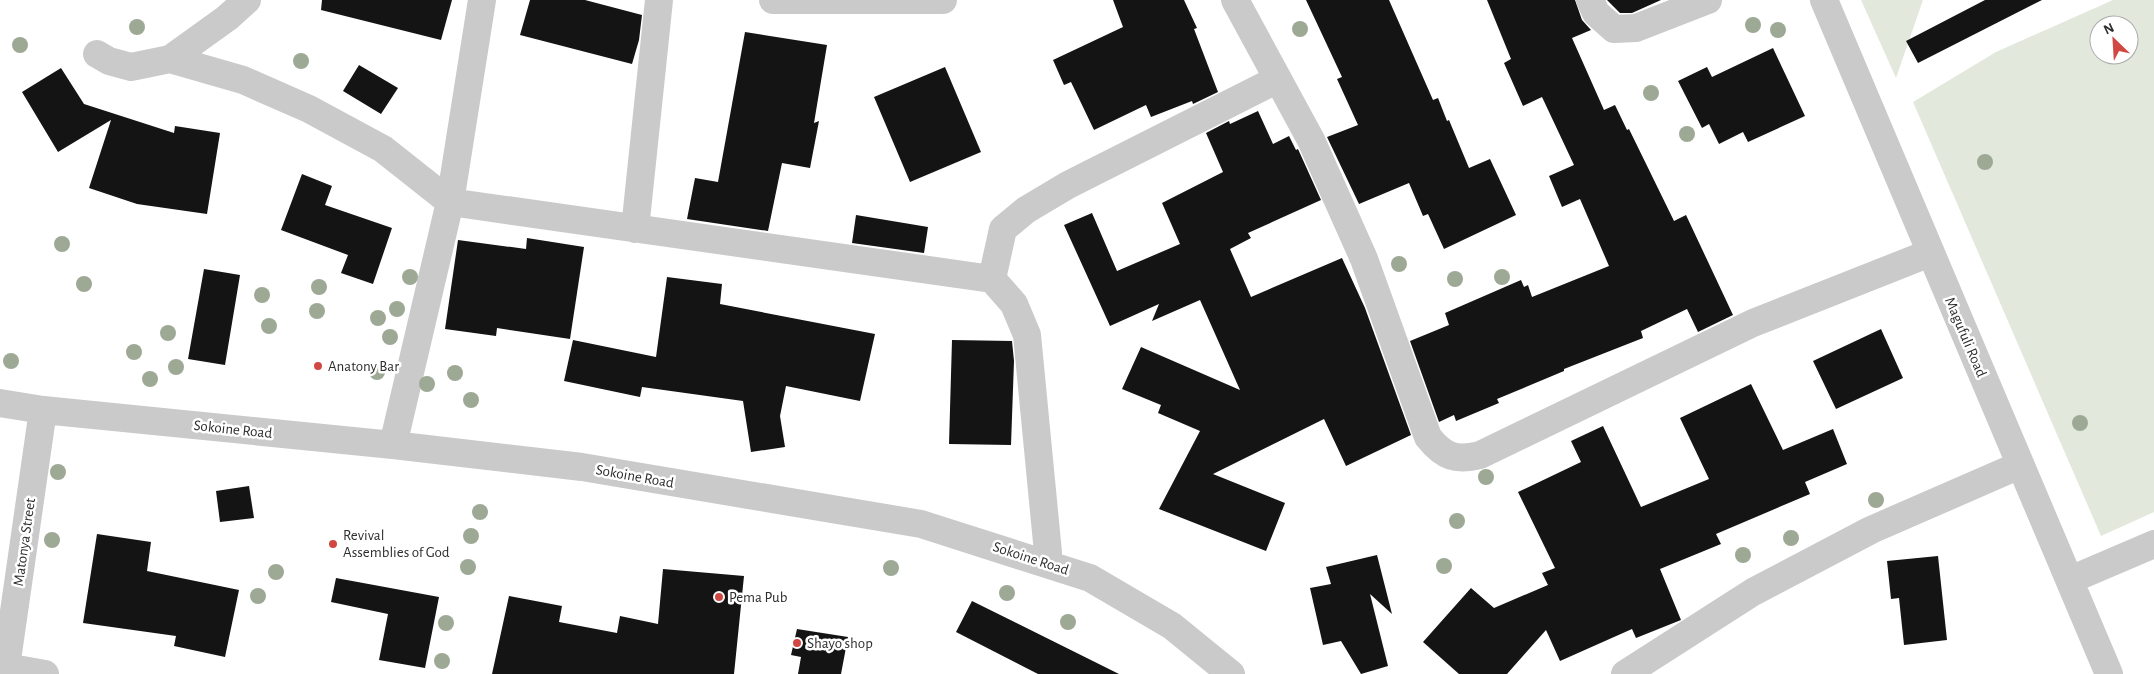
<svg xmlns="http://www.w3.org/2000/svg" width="2154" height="674" font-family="'Alegreya Sans',sans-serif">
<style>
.green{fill:#e2e9dc;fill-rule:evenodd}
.building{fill:#141414}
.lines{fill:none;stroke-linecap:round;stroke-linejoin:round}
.minor{stroke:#cacaca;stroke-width:28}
.tree{fill:#9da995}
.poi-dot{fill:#d14742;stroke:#fff;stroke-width:2}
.labels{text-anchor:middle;stroke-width:5;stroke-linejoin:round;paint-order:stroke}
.street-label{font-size:15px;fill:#2d2d2d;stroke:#fff}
.poi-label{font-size:15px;fill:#2d2d2d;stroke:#fff;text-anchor:start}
</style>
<rect width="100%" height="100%" fill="#fff"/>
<path class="green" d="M 1861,0 L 1923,0 L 1896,78 Z
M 2113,0 L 2154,0 L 2154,512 L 2101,536 L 1913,102 L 1996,52 ZM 2099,25 L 2129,25 L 2129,55 L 2099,55 Z"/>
<path class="building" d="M 322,0 L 452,0 L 441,40 L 321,10 Z
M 530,0 L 585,0 L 642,15 L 639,40 L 632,64 L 520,35 Z
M 1113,0 L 1184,0 L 1197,28 L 1194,29 L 1218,92 L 1193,104 L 1192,101 L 1151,117 L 1146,105 L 1094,130 L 1071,82 L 1064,85 L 1053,60 L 1123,27 Z
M 1306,0 L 1389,0 L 1433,100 L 1438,98 L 1447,121 L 1449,120 L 1469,168 L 1490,159 L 1516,215 L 1444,249 L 1428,214 L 1423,216 L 1409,183 L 1359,204 L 1327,137 L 1358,125 L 1337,79 L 1342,77 Z
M 1487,0 L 1575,0 L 1582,20 L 1591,30 L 1572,38 L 1604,110 L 1615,105 L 1627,130 L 1629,129 L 1674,221 L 1686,215 L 1733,315 L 1698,332 L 1687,309 L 1641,331 L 1643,338 L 1564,369 L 1564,371 L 1497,399 L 1499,403 L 1456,421 L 1454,415 L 1439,422 L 1410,341 L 1449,325 L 1445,313 L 1521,280 L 1524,287 L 1528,285 L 1532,297 L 1609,266 L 1580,199 L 1562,207 L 1549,176 L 1574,165 L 1542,97 L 1523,106 L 1504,63 L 1511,59 Z
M 1607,0 L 1661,0 L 1632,13 L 1620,13 Z
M 1985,0 L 2042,0 L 1918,63 L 1906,41 Z
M 745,32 L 827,45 L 814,123 L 819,121 L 810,168 L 782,163 L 768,231 L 687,219 L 695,178 L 718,182 Z
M 1773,48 L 1805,116 L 1748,142 L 1743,132 L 1719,144 L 1709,124 L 1702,128 L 1678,81 L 1707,67 L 1712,77 Z
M 359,65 L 398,88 L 381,114 L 343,91 Z
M 945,67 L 981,152 L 910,182 L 874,97 Z
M 61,68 L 84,104 L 174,133 L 175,126 L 220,133 L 207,214 L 137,204 L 89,188 L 111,120 L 58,152 L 22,92 Z
M 1258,111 L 1273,144 L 1289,136 L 1296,150 L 1298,149 L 1321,200 L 1248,233 L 1251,238 L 1230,249 L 1251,297 L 1342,258 L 1365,308 L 1411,435 L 1346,466 L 1324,419 L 1213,474 L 1285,503 L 1266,551 L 1159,509 L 1200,431 L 1158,413 L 1161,405 L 1122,389 L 1141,347 L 1240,390 L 1200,300 L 1152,321 L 1159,304 L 1110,326 L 1064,225 L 1092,213 L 1117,271 L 1180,244 L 1162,203 L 1223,172 L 1206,133 L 1229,121 L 1230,124 Z
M 302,174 L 332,186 L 325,205 L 392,228 L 373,284 L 341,273 L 348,255 L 281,230 Z
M 856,215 L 928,227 L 924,253 L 852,243 Z
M 527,238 L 584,247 L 570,339 L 497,328 L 496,336 L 445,329 L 458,240 L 526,249 Z
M 204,269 L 240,275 L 225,365 L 188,359 Z
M 667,277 L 722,284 L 720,304 L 875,334 L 860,401 L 786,386 L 780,416 L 785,447 L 751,452 L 743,401 L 642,387 L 640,397 L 564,381 L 573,340 L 656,357 Z
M 1881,329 L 1903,378 L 1836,409 L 1813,361 Z
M 952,340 L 1012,341 L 1014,361 L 1011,445 L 949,444 Z
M 1751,384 L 1783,450 L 1833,429 L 1847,464 L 1805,482 L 1810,494 L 1716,534 L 1721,544 L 1660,569 L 1681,620 L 1636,638 L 1632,629 L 1560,661 L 1546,630 L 1507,674 L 1459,674 L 1423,642 L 1471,588 L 1494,608 L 1548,585 L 1542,573 L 1555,568 L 1518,492 L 1581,462 L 1571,441 L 1603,426 L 1641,507 L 1709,479 L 1680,418 Z
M 249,486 L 254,518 L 220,522 L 216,491 Z
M 97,534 L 151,542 L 147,571 L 239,590 L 225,657 L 174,646 L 176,636 L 83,623 Z
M 1377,555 L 1392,614 L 1370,594 L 1388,666 L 1361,674 L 1341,641 L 1323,645 L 1310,588 L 1331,584 L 1326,567 Z
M 1938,556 L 1947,640 L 1904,645 L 1899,598 L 1891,599 L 1887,561 Z
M 663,569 L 744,576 L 734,674 L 492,674 L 509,596 L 562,606 L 559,622 L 617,633 L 620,616 L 658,624 Z
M 336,578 L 439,597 L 425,668 L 379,660 L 388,614 L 331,602 Z
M 972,601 L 1119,674 L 1038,674 L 956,632 Z
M 797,629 L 848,637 L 841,674 L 798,674 L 801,657 L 791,655 Z"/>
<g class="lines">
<path class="minor" d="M 773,0 L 943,0
M 1235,0 L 1311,140 L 1364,259 L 1428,437 C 1444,457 1456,461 1480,455 L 1753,323 L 1930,253
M 1590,0 L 1596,13 L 1614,29 L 1636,28 L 1708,0
M 1824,0 L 2109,674
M 97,54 L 109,61 L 131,67 L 170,59 L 227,18 L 247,0
M 170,59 L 243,80 L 309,109 L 383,149 L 450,202 L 992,279 L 1014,304 L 1027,335 L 1049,563
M 635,229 L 659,0
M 992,279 L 1003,229 L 1026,210 L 1068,185 L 1278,79
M 0,403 L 43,410 L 393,445 L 582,467 L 921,524 L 1090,578 L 1172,626 L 1231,674
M 393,445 L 450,202 L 482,0
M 2070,580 L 2154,544
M 6,667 L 45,674
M 5,674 L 43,410
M 1625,674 L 1753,592 L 1871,530 L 2020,465"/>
</g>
<g class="tree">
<circle cx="1753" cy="25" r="8"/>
<circle cx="137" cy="27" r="8"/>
<circle cx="1300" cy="29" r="8"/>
<circle cx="1778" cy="30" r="8"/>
<circle cx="20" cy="45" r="8"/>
<circle cx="301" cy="61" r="8"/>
<circle cx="1651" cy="93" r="8"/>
<circle cx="1687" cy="134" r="8"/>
<circle cx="1985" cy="162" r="8"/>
<circle cx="62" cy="244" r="8"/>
<circle cx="1399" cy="264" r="8"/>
<circle cx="410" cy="277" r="8"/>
<circle cx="1502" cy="277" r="8"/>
<circle cx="1455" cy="279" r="8"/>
<circle cx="84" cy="284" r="8"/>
<circle cx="319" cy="287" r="8"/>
<circle cx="262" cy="295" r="8"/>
<circle cx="397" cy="309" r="8"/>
<circle cx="317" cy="311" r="8"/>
<circle cx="378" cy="318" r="8"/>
<circle cx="269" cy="326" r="8"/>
<circle cx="168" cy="333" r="8"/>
<circle cx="390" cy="337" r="8"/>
<circle cx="134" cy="352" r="8"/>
<circle cx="11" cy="361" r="8"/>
<circle cx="176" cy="367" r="8"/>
<circle cx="377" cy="372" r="8"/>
<circle cx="455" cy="373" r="8"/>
<circle cx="150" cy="379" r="8"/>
<circle cx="427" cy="384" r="8"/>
<circle cx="471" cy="400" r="8"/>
<circle cx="2080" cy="423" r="8"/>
<circle cx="58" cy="472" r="8"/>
<circle cx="1486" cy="477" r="8"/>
<circle cx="1876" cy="500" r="8"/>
<circle cx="480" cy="512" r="8"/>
<circle cx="1457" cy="521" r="8"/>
<circle cx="471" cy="536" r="8"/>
<circle cx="1791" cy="538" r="8"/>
<circle cx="52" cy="540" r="8"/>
<circle cx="1743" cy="555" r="8"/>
<circle cx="1444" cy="566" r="8"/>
<circle cx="468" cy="567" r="8"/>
<circle cx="891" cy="568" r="8"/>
<circle cx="276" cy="572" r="8"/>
<circle cx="1007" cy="593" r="8"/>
<circle cx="258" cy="596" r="8"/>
<circle cx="1068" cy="622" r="8"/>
<circle cx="446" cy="623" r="8"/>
<circle cx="442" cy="661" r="8"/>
</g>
<g class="poi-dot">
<circle cx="318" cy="366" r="5"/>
<circle cx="333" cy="544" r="5"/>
<circle cx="719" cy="597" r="5"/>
<circle cx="797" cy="643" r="5"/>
</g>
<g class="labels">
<g class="street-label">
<text transform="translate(1966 337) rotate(67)" y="5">Magufuli Road</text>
<text transform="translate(233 429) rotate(6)" y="5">Sokoine Road</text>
<text transform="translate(635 476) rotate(10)" y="5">Sokoine Road</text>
<text transform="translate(24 542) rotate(-82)" y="5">Matonya Street</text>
<text transform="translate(1031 558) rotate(18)" y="5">Sokoine Road</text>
</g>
<g class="poi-label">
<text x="328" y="371">Anatony Bar</text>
<text x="343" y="540">Revival<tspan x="343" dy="17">Assemblies of God</tspan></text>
<text x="729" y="602">Pema Pub</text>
<text x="807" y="648">Shayo shop</text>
</g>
</g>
<g transform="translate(2114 40) rotate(335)"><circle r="24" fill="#ffffff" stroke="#ababab"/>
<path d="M0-4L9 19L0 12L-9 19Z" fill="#d14742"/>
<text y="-8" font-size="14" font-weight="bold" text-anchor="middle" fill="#2d2d2d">N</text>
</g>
</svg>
